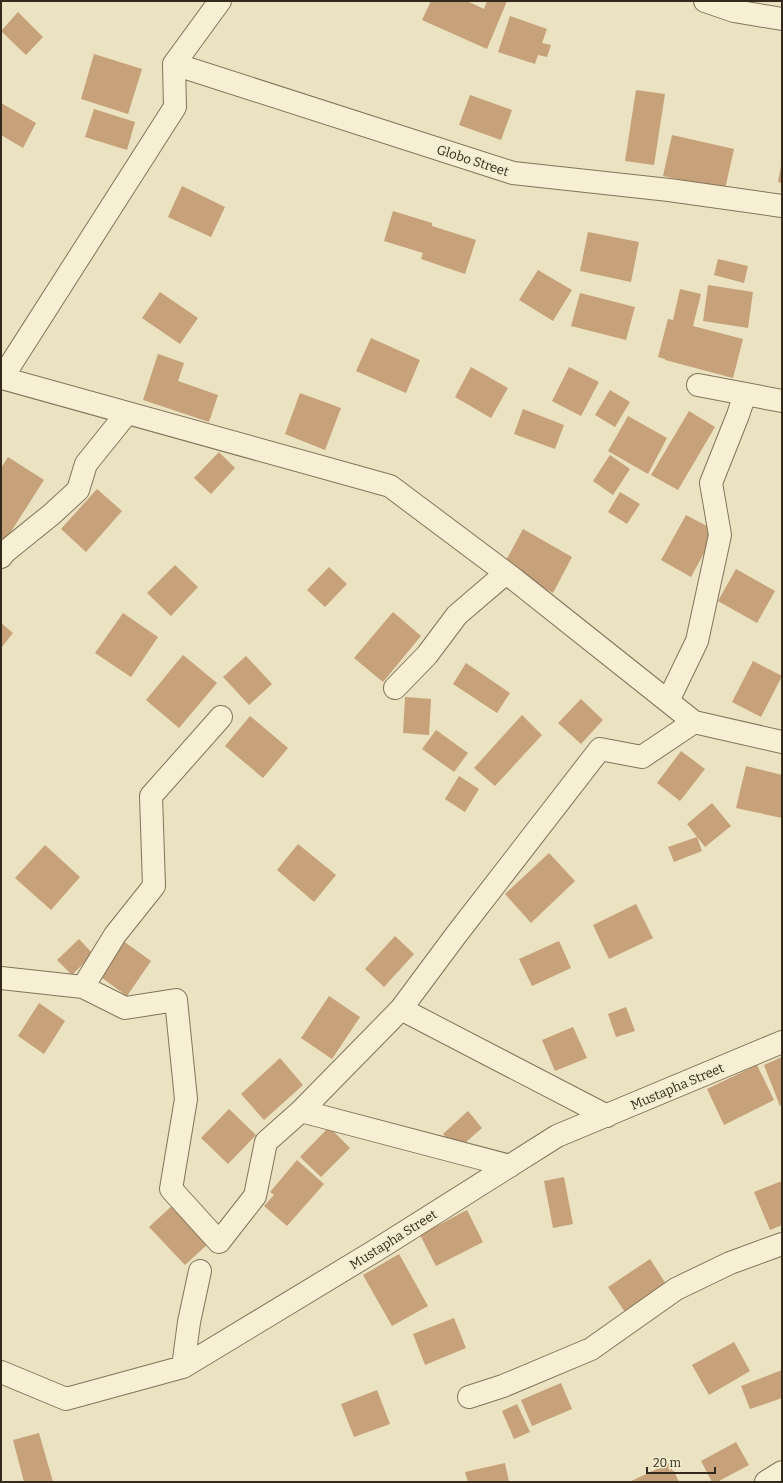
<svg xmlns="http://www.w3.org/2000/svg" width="783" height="1483" font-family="Bitter,serif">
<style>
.building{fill:#c6a179}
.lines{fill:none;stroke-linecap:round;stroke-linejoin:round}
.street-casing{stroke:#82745a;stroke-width:24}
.street{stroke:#f6efd3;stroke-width:22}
.labels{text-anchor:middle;stroke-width:3;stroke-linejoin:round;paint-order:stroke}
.street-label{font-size:13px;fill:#332a1d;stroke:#f2eccf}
</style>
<rect width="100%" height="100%" fill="#eae2c0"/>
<path class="building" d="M 431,1 L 467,1 L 484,9 L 487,1 L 507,1 L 487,49 L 422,20 Z
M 18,12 L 43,37 L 26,55 L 1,31 Z
M 510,16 L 547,29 L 542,43 L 551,45 L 547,57 L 538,55 L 535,64 L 498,52 Z
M 94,54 L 142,69 L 128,114 L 81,99 Z
M 636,90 L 665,94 L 654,165 L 625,161 Z
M 470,95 L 512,110 L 501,140 L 459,125 Z
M 1,103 L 36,123 L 23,148 L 1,135 Z
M 94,109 L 135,122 L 127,150 L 85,137 Z
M 672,135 L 734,149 L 725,189 L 663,176 Z
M 781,166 L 782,166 L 782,183 L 778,182 Z
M 182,186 L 225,207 L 211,237 L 168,217 Z
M 393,211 L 432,223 L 432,226 L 476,240 L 465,274 L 421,259 L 423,253 L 384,241 Z
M 588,232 L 639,242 L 631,282 L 580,271 Z
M 718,259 L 748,266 L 744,283 L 714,275 Z
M 538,270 L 572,290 L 553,321 L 519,300 Z
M 708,285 L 753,292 L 748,328 L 703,321 Z
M 680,289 L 701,294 L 693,326 L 743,339 L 733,378 L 665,360 L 665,359 L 658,357 L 668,319 L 673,320 Z
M 160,292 L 198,318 L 180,344 L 142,318 Z
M 580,293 L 635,307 L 626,340 L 571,326 Z
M 371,338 L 420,360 L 406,393 L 356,371 Z
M 158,354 L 184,363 L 178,381 L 218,395 L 209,422 L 143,400 Z
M 471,367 L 508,388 L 491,418 L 455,397 Z
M 569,367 L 599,382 L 581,416 L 552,401 Z
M 610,390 L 630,402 L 615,427 L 595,415 Z
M 300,393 L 341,408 L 325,450 L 285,434 Z
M 523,409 L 564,425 L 555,449 L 514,434 Z
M 689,411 L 715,427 L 678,490 L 651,475 Z
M 628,416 L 667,438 L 648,474 L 608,451 Z
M 219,452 L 235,468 L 211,494 L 194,478 Z
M 610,455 L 630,469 L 613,495 L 593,481 Z
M 8,457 L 44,480 L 5,541 L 1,539 L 1,468 Z
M 97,489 L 122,511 L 86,552 L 61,529 Z
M 620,492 L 640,504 L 627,524 L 608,512 Z
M 686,515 L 716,531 L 691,577 L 661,560 Z
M 523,529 L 572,557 L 553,593 L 503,566 Z
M 175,565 L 198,587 L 171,616 L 147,593 Z
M 329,567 L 347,584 L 325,607 L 307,590 Z
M 736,569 L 775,591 L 757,623 L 718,601 Z
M 393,612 L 421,636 L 383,682 L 354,658 Z
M 123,613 L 158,637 L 131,677 L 95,653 Z
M 1,623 L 13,633 L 1,648 Z
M 183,655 L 217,683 L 179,728 L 146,700 Z
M 246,656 L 272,684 L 249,705 L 223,677 Z
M 753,661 L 782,676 L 761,717 L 732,702 Z
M 466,663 L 510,693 L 497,713 L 453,684 Z
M 405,697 L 431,699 L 429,735 L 403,733 Z
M 581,699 L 603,720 L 581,744 L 558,723 Z
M 522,715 L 542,735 L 495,786 L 474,768 Z
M 250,716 L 288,748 L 263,778 L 225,746 Z
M 436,730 L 468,753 L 454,772 L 422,749 Z
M 681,751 L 705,769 L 680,801 L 657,783 Z
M 746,766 L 782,775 L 782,818 L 736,808 Z
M 459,776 L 479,789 L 465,812 L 445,799 Z
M 712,803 L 731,826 L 705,847 L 687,824 Z
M 697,837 L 702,851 L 674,862 L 668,847 Z
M 298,844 L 336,875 L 314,902 L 277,870 Z
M 45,845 L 80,877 L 51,910 L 15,878 Z
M 549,853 L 575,881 L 531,923 L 505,894 Z
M 636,904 L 653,938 L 609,959 L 593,925 Z
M 395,936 L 414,954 L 384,987 L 365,969 Z
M 79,939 L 93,954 L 72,975 L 57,960 Z
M 122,940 L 151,961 L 127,996 L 98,975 Z
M 559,941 L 571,968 L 532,986 L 519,959 Z
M 329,996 L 360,1017 L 332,1059 L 301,1038 Z
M 39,1003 L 65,1021 L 44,1054 L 18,1036 Z
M 626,1007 L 635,1031 L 616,1037 L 608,1014 Z
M 573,1027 L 587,1058 L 555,1071 L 542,1040 Z
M 782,1057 L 782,1105 L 780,1106 L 764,1065 Z
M 280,1058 L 303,1085 L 264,1120 L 241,1094 Z
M 757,1065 L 774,1100 L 724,1125 L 707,1089 Z
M 229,1109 L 256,1135 L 228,1164 L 201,1138 Z
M 468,1111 L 482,1128 L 457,1150 L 443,1134 Z
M 329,1127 L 350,1148 L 321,1177 L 300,1157 Z
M 297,1160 L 324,1184 L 287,1226 L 264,1206 L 274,1195 L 270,1192 Z
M 564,1177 L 573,1224 L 553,1228 L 544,1181 Z
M 782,1181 L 782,1225 L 770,1230 L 754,1192 Z
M 175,1203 L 211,1241 L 185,1265 L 149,1227 Z
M 467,1210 L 483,1242 L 436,1266 L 420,1235 Z
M 399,1254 L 428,1306 L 392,1326 L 363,1275 Z
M 650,1259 L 668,1287 L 627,1315 L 608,1287 Z
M 454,1318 L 466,1348 L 425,1365 L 413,1334 Z
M 734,1342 L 750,1371 L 709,1395 L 692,1365 Z
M 782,1370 L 782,1398 L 750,1409 L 741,1386 Z
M 561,1383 L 572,1409 L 532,1426 L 521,1400 Z
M 377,1390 L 390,1424 L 354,1437 L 341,1404 Z
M 517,1404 L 530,1432 L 514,1439 L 502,1411 Z
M 39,1433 L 53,1482 L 24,1482 L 13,1440 Z
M 736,1442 L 749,1465 L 717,1482 L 712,1482 L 701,1461 Z
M 505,1463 L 509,1482 L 468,1482 L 465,1472 Z
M 670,1463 L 679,1482 L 629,1482 Z"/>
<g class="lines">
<defs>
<path id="street" d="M 220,1 L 174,64 L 175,107 L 2,378 L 390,486 L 514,579 L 694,722 L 782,742
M 705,1 L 734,11 L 782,19
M 174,64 L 513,173 L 669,190 L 782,206
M 698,385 L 782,401
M 1,557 L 5,552 L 52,514 L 78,490 L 86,464 L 127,413
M 395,688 L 427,655 L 457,615 L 506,573
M 668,701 L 697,641 L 720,535 L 711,483 L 738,415 L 745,394
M 1,978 L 83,987 L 125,1008 L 176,1000 L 186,1099 L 171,1189 L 219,1242 L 255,1196 L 266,1142 L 301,1111 L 510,1166
M 83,987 L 115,935 L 154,886 L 151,796 L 221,717
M 401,1009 L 607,1116
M 301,1111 L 401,1009 L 456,935 L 600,749 L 642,757 L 694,722
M 183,1367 L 189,1322 L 200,1271
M 1,1372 L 66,1399 L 183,1367 L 378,1249 L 557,1136 L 782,1042
M 469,1397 L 503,1386 L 591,1349 L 676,1289 L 730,1263 L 782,1244
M 766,1482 L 782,1472"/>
</defs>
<use href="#street" class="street-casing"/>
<use href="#street" class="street"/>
</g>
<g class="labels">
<g class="street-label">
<text transform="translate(473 160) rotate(18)" y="5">Globo Street</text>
<text transform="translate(677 1086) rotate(-23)" y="5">Mustapha Street</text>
<text transform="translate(393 1239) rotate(-32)" y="5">Mustapha Street</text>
</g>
</g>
<rect width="783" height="1483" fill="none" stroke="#332a1d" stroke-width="4"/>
<path d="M647 1467v6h68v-6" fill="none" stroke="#332a1d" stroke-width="2"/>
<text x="653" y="1467" font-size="12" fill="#332a1d" stroke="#f2eccf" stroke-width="3" paint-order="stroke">20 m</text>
</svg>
